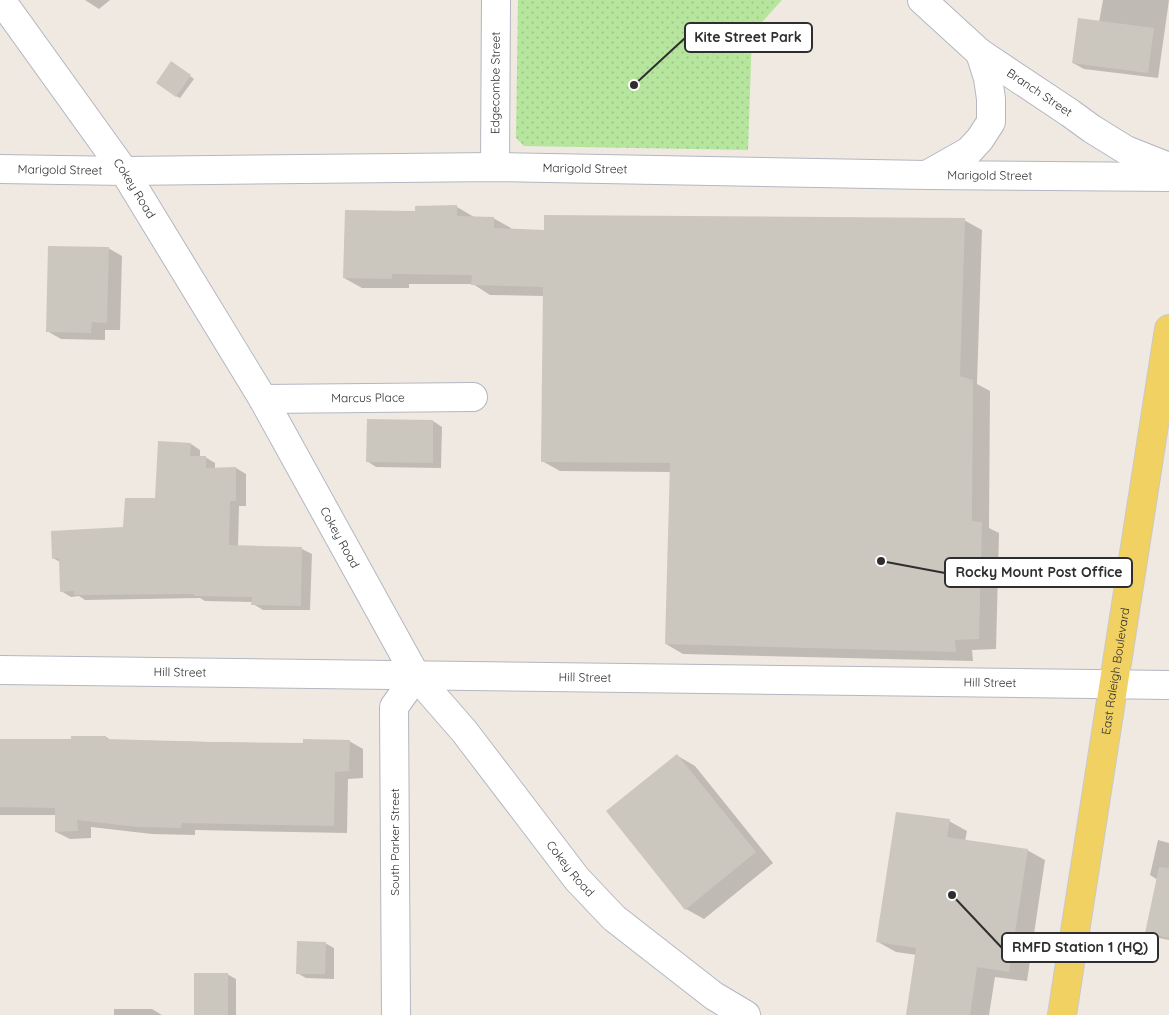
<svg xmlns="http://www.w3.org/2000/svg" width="1169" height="1015" font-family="Quicksand,sans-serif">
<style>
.park{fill:url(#park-dots)}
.shadow{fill:#0003}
.building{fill:#cbc7bf}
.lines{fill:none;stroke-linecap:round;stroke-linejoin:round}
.minor-casing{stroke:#b4b7c1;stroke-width:30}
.major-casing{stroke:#c9c9c9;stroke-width:30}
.minor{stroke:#fff;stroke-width:28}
.major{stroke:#f2d163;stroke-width:28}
.labels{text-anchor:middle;stroke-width:4;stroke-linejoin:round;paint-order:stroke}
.street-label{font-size:12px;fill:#2e2e2e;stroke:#fff}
.leader{fill:none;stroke:#2e2e2e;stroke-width:2}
.callout-dot{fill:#2e2e2e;stroke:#fff;stroke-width:2}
.callout{fill:#fff;stroke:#2e2e2e;stroke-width:2}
.callout-label{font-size:14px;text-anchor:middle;font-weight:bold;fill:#2e2e2e}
</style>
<defs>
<pattern id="park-dots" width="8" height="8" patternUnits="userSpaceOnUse" patternTransform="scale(1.25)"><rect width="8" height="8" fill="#b6e59e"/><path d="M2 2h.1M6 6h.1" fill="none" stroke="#9dc588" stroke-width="1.8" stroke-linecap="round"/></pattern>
</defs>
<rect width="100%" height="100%" fill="#efe9e1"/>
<path class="park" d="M 518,0 L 782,0 L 752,33 L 748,150 L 524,146 L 516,138 Z"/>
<path class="shadow" d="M 85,0 L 110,0 L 99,9 Z
M 1103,0 L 1169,0 L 1158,78 L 1084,69 L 1073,63 L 1099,22 Z
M 175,65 L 194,79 L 180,98 L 176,96 Z
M 416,207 L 457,207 L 474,217 L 493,218 L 511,228 L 511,230 L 545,231 L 964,220 L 982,230 L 977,384 L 990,391 L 989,528 L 999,533 L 996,649 L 972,650 L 973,661 L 683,654 L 666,644 L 671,472 L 560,471 L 542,461 L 544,296 L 490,295 L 473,284 L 409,284 L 409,288 L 362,288 L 344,278 L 416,212 Z
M 108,248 L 122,256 L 120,330 L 105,330 L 105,340 L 61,339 L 47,331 Z
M 368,420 L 433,421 L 442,427 L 441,468 L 376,467 L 367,461 Z
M 191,444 L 200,450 L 200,457 L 205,457 L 215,463 L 215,469 L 236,468 L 246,474 L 246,506 L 239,506 L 238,547 L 302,549 L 312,554 L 310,610 L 263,610 L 253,604 L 253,602 L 205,601 L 200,598 L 85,600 L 79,596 L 71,597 L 61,591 L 60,562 L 53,558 L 125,529 L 157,499 Z
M 106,737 L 111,740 L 304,744 L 349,741 L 363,749 L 363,778 L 348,779 L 347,833 L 195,830 L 195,835 L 152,834 L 91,827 L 91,838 L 70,839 L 56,832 L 56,815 L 0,815 L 0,740 L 72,741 Z
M 678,756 L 695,766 L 773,863 L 704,919 L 686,909 Z
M 949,821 L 967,831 L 965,841 L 1027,850 L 1045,860 L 1027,981 L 995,977 L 989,1015 L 908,1015 L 917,955 L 896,952 L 878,942 Z
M 1158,840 L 1169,843 L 1169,940 L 1155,937 L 1146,932 L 1158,880 L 1150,875 Z
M 325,943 L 334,948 L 334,979 L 306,978 L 297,973 Z
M 227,974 L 236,979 L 236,1015 L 195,1015 Z
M 114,1009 L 152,1009 L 162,1015 L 114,1015 Z"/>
<path class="building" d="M 1078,18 L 1154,28 L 1148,73 L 1072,63 Z
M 171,61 L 191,75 L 176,97 L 156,83 Z
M 457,205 L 457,216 L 494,217 L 494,228 L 544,230 L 544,215 L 965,218 L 960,376 L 973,380 L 972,521 L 982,522 L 979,639 L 955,640 L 956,652 L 665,644 L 670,463 L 541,462 L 543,287 L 471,285 L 472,275 L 392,274 L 392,279 L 343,278 L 345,210 L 415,211 L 415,206 Z
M 48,246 L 109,247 L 107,323 L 92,322 L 91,333 L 46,332 Z
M 367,419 L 433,420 L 433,463 L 366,462 Z
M 158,441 L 191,443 L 190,456 L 206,456 L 206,468 L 236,467 L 236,501 L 230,501 L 229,545 L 302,547 L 301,606 L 251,605 L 252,597 L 194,596 L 194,594 L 74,595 L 74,591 L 60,592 L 59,558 L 52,559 L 51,531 L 123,527 L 125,498 L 155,498 Z
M 71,736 L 106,736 L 106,739 L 213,742 L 303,743 L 303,739 L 350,740 L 349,771 L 335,772 L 334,826 L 182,823 L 181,828 L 138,827 L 77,820 L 78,831 L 55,832 L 55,808 L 0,807 L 0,739 L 71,739 Z
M 677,754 L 756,852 L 685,910 L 606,811 Z
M 896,812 L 950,819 L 947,837 L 1028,849 L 1009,972 L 977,967 L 970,1015 L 906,1015 L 916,948 L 876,942 Z
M 1159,867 L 1169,868 L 1169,938 L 1145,933 Z
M 297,941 L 326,942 L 325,974 L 296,974 Z
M 194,973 L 228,973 L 228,1015 L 194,1015 Z"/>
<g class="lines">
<defs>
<g id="minor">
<path id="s1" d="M 1,0 L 124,171 L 263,399 L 416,676 L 464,731 L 577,879 L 614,918 L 714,996 L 746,1015"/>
<path id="s2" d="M 922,0 L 980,53 L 1070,113 L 1092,129 L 1126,150 L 1169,167"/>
<path id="s3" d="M 495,167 L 496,0"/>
<path id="s4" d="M 0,169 L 124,171 L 495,167 L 927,175 L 1169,177"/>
<path d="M 930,173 L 969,151 L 980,139 L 991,122 L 991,99 L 988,78 L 980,53"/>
<path id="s5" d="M 263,399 L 473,397"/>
<path id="s6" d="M 0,670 L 1169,685"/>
<path d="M 396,1015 L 394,707 L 416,676"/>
</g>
<g id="major">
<path id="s7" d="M 1062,1015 L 1169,329"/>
</g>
</defs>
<use href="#minor" class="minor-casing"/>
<use href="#major" class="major-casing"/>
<use href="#minor" class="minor"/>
<use href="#major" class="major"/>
</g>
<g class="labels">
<g class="street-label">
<text dy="4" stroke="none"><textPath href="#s3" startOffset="84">Edgecombe Street</textPath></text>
<text dy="4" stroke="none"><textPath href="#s2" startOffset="150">Branch Street</textPath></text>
<text dy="4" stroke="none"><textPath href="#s4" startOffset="585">Marigold Street</textPath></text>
<text dy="4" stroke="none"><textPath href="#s4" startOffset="60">Marigold Street</textPath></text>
<text dy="4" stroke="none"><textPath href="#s4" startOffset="990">Marigold Street</textPath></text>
<text dy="4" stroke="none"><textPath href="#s1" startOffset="231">Cokey Road</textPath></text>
<text dy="4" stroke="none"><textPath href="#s5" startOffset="105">Marcus Place</textPath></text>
<text dy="4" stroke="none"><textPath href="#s1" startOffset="636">Cokey Road</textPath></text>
<text dy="4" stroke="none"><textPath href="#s7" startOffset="348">East Raleigh Boulevard</textPath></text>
<text dy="4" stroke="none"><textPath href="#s6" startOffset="180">Hill Street</textPath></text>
<text dy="4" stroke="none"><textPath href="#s6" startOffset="585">Hill Street</textPath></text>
<text dy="4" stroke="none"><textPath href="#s6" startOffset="990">Hill Street</textPath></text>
<text transform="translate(395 842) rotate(-90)" y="4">South Parker Street</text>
<text dy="4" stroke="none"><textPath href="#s1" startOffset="1041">Cokey Road</textPath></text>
</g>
</g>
<path class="leader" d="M634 85L685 38M881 561L945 573M952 895L1002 948"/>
<g class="callout-dot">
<circle cx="634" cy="85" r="5"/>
<circle cx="881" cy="561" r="5"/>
<circle cx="952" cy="895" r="5"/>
</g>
<g class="callout">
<rect x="685" y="23" width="127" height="29" rx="5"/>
<rect x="945" y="558" width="187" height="29" rx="5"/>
<rect x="1002" y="933" width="156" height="29" rx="5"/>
</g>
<g class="callout-label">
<text x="748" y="42">Kite Street Park</text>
<text x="1039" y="577">Rocky Mount Post Office</text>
<text x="1080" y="952">RMFD Station 1 (HQ)</text>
</g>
</svg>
